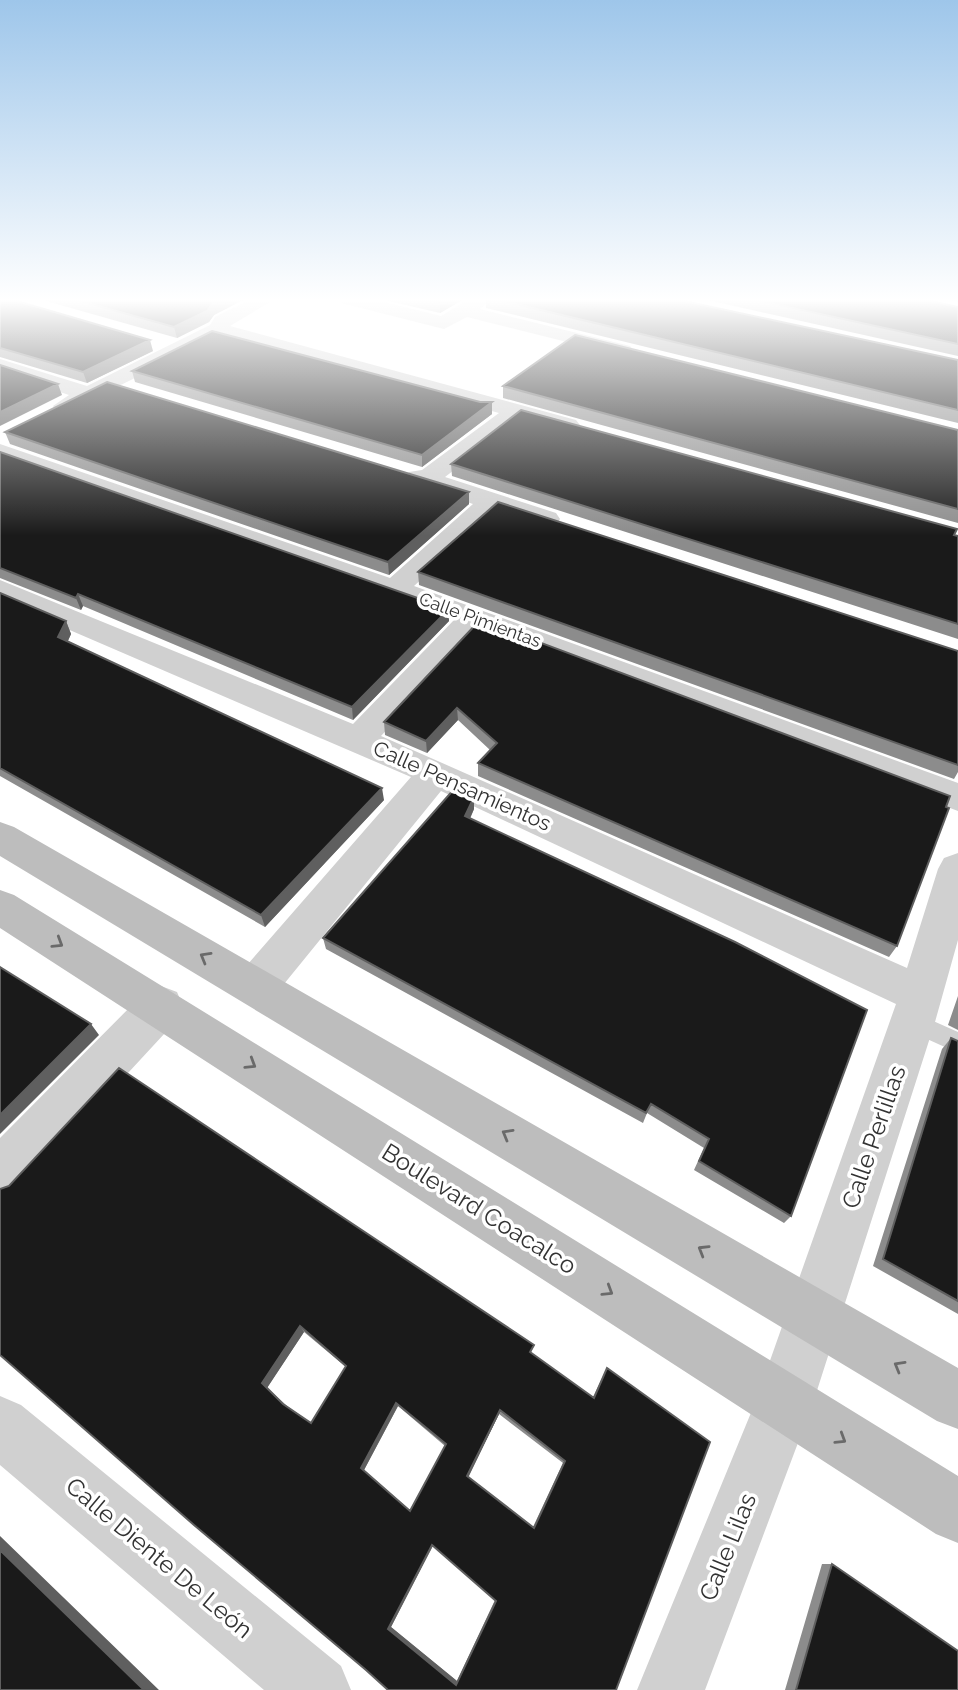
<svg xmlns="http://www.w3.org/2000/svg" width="958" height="1690" font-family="Raleway,sans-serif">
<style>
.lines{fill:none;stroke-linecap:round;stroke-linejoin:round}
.lane{fill:#d0d0d0;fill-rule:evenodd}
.street{fill:#d0d0d0;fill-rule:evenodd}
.secondary{fill:#bdbdbd;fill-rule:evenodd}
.wall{fill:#8c8c8c;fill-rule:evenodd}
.shaded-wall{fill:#5f5f5f}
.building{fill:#1a1a1a;stroke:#5f5f5f;stroke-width:2;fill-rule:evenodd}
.oneway{stroke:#6a6a6a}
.labels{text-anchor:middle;stroke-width:7;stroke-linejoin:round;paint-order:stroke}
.far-street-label{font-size:18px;fill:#333;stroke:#fff}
.street-label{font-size:21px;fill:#333;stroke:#fff}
.near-street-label{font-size:24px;fill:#333;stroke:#fff}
</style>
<rect width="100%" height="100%" fill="#fff"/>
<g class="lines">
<path class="lane" d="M 913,1012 L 958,1032 L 958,1053 L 905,1029 L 902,1022 L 905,1015 Z"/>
<path class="street" d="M 251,299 L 275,299 L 230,326 L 576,420 L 580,425 L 576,430 L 568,432 L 520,419 L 445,477 L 556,513 L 560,519 L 556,525 L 547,527 L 496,511 L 414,586 L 958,783 L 958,811 L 479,630 L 381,736 L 907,968 L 938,869 L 944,858 L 958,853 L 958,940 L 935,1022 L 813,1403 L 705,1690 L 637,1690 L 755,1403 L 896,1004 L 441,791 L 271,1000 L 256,1005 L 241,1000 L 234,986 L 241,972 L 411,777 L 0,600 L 0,580 L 353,724 L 454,620 L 0,459 L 0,444 L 390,578 L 473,504 L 409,482 L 405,477 L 409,472 L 422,470 L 499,413 L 220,336 L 64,413 L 56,411 L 53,406 L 69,395 L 0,372 L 0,359 L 87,386 L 210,325 L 215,317 Z
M 339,299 L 372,299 L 441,316 L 469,299 L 492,299 L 480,309 L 630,346 L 633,350 L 630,354 L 623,356 L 467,317 L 444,329 L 341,303 Z
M 161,986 L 177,992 L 183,1006 L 177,1020 L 18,1192 L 0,1199 L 0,1138 L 145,992 Z
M 0,1396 L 21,1405 L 341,1666 L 351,1690 L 264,1690 L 0,1465 Z"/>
<path class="secondary" d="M 0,822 L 14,827 L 958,1368 L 958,1429 L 937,1421 L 0,856 Z
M 0,890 L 14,895 L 958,1476 L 958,1543 L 936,1534 L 0,928 Z"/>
</g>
<path class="wall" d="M 0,299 L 153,351 L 87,383 L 0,357 Z
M 39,299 L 245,299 L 214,315 L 209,322 L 177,338 Z
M 380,299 L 464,299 L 440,313 Z
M 486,299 L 675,299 L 958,360 L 958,423 L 486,308 Z
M 703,299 L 922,299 L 958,307 L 958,356 Z
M 945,299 L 958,299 L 958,302 Z
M 132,371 L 492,402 L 492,414 L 422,467 L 135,382 Z
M 503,386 L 958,430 L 958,523 L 503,398 Z
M 5,432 L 469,492 L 469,504 L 389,575 L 10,444 Z
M 0,452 L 449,609 L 449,621 L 353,720 L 83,606 L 81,610 L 0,578 Z
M 451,464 L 958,536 L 958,639 L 452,476 Z
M 418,572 L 958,651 L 958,772 L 954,779 L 419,585 Z
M 0,593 L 66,621 L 71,634 L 68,641 L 384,800 L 265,927 L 0,776 Z
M 480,620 L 897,946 L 889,957 L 478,776 L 478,763 L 490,750 L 458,720 L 427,753 L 385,735 L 384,722 Z
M 474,797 L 474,809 L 470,819 L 791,1216 L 784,1223 L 694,1170 L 704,1148 L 647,1113 L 643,1123 L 326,949 L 323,938 Z
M 958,996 L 958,1030 L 948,1025 Z
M 951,1038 L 958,1041 L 958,1314 L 873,1266 L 942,1049 Z
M 0,1189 L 534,1345 L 531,1353 L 593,1397 L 607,1368 L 616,1690 L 388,1690 L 366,1670 ZM 304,1332 L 346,1367 L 311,1423 L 287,1406 L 267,1388 ZM 398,1406 L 445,1446 L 411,1511 L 364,1470 ZM 499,1414 L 563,1463 L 533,1527 L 468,1477 ZM 433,1546 L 495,1600 L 457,1681 L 391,1627 Z
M 822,1564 L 832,1564 L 958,1690 L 785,1690 Z"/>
<path class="shaded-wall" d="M 222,299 L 245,299 L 214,315 L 209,322 L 177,338 L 174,327 L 212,304 Z
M 446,299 L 464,299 L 440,313 L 440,302 Z
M 150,340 L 153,351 L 87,383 L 83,372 Z
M 58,384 L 62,395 L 0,426 L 0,412 Z
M 492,402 L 492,414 L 422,467 L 422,455 Z
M 469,492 L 469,504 L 389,575 L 388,562 Z
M 78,594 L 83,606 L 81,610 L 76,598 Z
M 449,609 L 449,621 L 353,720 L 352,707 Z
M 66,621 L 71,634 L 64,649 L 58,637 Z
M 457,708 L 458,720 L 427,753 L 426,741 Z
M 382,788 L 384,800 L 265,927 L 261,915 Z
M 474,797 L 474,809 L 465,829 L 465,816 Z
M 91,1024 L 99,1035 L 0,1134 L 0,1115 Z
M 300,1326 L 304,1332 L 267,1388 L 288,1407 L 262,1383 Z
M 396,1403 L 398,1406 L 364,1470 L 361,1468 Z
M 500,1410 L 499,1414 L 468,1478 L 467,1476 Z
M 0,1536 L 159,1690 L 144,1690 L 0,1550 Z
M 432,1545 L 433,1545 L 391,1627 L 457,1681 L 456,1685 L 388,1629 Z"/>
<path class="building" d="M 0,299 L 10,299 L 150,340 L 83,372 L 0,348 Z
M 73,299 L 222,299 L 212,304 L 207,311 L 174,327 Z
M 425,299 L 446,299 L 440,302 Z
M 495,299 L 675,299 L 958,360 L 958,410 Z
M 752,299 L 922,299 L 958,307 L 958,344 Z
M 212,331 L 480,402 L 492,402 L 422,455 L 132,371 Z
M 575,335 L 958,430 L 958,509 L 503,386 Z
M 0,365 L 58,384 L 0,412 Z
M 107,382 L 469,492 L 388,562 L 5,432 Z
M 521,410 L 957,529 L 954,535 L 958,536 L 958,624 L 451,464 Z
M 0,452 L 449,609 L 352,707 L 78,594 L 76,598 L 0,568 Z
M 498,502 L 958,651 L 958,765 L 418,572 Z
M 0,593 L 66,621 L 58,637 L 382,788 L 261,915 L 0,768 Z
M 480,620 L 950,796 L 946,807 L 949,808 L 897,946 L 478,763 L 497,743 L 457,708 L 426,741 L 384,722 Z
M 455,788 L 474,797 L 465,816 L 735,942 L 867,1010 L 791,1216 L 699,1161 L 709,1139 L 651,1104 L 646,1113 L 323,938 Z
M 0,967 L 91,1024 L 0,1115 Z
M 951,1038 L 958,1041 L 958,1301 L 883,1259 Z
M 119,1068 L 534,1345 L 530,1352 L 594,1398 L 607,1368 L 710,1442 L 616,1690 L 388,1690 L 366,1670 L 194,1525 L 0,1355 L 0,1189 L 9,1186 ZM 300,1326 L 346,1366 L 311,1423 L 283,1404 L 262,1383 ZM 396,1403 L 446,1444 L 410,1511 L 361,1468 ZM 500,1410 L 565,1461 L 534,1528 L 467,1476 ZM 432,1545 L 496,1601 L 456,1685 L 388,1629 Z
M 0,1550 L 144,1690 L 0,1690 Z
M 832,1564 L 958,1651 L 958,1690 L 796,1690 Z"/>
<defs><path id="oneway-chevron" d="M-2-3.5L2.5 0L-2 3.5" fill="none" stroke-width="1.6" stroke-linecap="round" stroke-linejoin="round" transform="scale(1.75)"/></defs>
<g class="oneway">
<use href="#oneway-chevron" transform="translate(58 943) rotate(32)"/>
<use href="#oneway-chevron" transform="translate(205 957) rotate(-150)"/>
<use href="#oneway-chevron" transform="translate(251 1064) rotate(32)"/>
<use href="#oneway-chevron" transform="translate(507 1134) rotate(-150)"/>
<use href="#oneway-chevron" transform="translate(703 1250) rotate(-149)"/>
<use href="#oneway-chevron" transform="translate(608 1291) rotate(32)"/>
<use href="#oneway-chevron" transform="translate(899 1366) rotate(-150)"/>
<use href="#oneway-chevron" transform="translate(841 1439) rotate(32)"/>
</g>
<linearGradient id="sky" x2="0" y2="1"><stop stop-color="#9ec6ea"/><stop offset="0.56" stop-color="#fff"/><stop offset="1" stop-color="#fff" stop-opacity="0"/></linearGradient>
<rect width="958" height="536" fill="url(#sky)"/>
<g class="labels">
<g class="far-street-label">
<text transform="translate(480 620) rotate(20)" y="6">Calle Pimientas</text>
</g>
<g class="street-label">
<text transform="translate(462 786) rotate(24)" y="7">Calle Pensamientos</text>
</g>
<g class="near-street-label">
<text transform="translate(874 1137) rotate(-71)" y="8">Calle Perlillas</text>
<text transform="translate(479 1209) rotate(32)" y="8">Boulevard Coacalco</text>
<text transform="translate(728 1547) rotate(-68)" y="8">Calle Lilas</text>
<text transform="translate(159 1558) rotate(40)" y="8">Calle Diente De León</text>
</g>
</g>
</svg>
